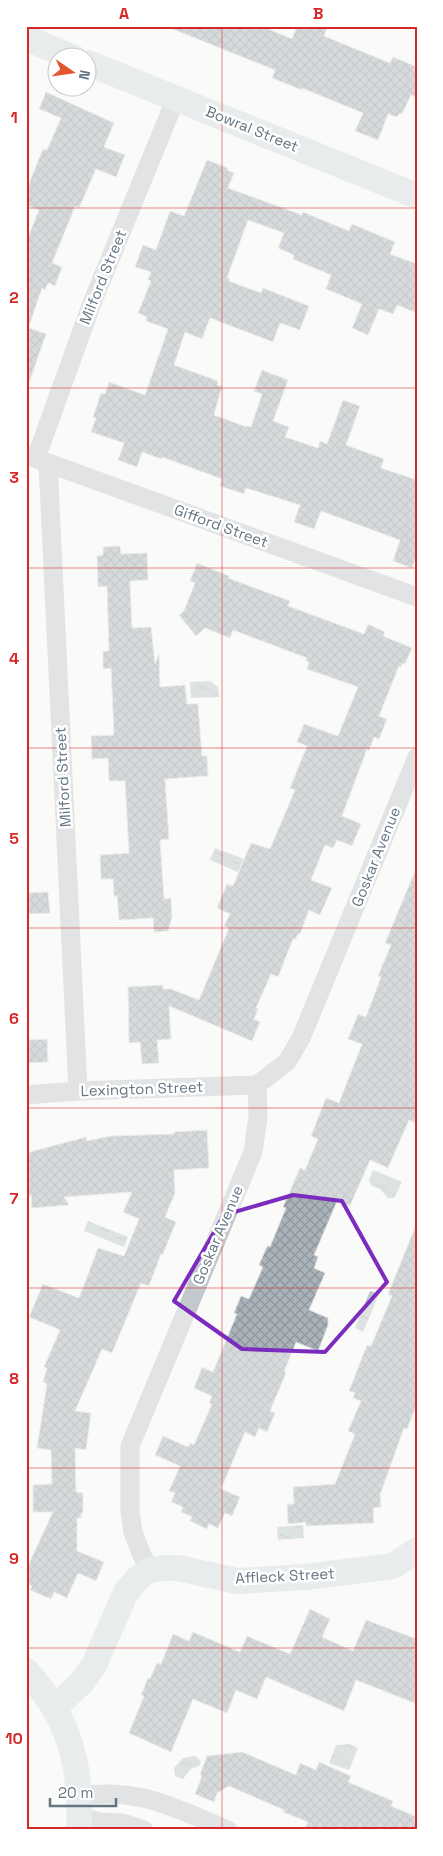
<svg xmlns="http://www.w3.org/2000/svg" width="443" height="1856" font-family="'Space Grotesk',sans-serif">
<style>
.water{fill:url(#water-ripples)}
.building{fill:url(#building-cross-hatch);stroke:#dcdcda}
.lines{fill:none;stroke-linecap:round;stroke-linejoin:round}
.street{stroke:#c3c8cc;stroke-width:19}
.secondary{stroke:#d6dbdf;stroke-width:26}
.marked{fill:none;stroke:#7b2cbf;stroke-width:4;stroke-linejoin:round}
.grid{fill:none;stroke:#d62828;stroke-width:1;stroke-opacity:0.55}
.labels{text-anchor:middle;stroke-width:5;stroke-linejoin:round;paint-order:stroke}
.street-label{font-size:15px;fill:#657683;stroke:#fff}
.neatline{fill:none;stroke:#d62828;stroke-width:2}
.grid-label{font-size:16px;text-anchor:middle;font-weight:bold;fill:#d62828}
</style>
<defs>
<pattern id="water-ripples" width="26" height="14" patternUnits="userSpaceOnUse" patternTransform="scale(1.25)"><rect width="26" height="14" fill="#bbc7cb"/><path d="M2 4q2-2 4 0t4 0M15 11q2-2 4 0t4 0" fill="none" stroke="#9ca6aa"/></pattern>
<pattern id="building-cross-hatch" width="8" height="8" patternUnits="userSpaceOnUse" patternTransform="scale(1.25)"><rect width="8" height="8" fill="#aab3b9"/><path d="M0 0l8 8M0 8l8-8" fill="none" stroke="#8e969c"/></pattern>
</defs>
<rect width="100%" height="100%" fill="#fafaf8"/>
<path class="water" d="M 210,681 L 218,687 L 219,697 L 191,698 L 190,682 Z
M 215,848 L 244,859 L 238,872 L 210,860 Z
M 373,1170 L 402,1182 L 394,1198 L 388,1198 L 380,1189 L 372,1186 L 369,1181 Z
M 88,1221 L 128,1237 L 124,1247 L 84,1231 Z
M 370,1291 L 379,1294 L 363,1332 L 355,1328 Z
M 303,1525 L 304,1538 L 278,1540 L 277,1527 Z
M 350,1744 L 358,1748 L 349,1770 L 329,1763 L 336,1745 Z
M 195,1756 L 201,1761 L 199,1766 L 191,1769 L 183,1779 L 175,1776 L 174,1768 L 183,1758 Z"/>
<path class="building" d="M 165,26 L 261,26 L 292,39 L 297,26 L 328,26 L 324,36 L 390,63 L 393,57 L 417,67 L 417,97 L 411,95 L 402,114 L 400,113 L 397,117 L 388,114 L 378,140 L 355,131 L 363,113 L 302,88 L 302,90 L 272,78 L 275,70 Z
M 46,92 L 114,123 L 104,147 L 125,155 L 116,177 L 96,169 L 79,208 L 75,206 L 72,214 L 52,263 L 62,267 L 55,286 L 48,283 L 45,290 L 42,288 L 29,326 L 26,326 L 26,242 L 39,210 L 26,205 L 26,191 L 43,149 L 47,150 L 61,118 L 39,109 Z
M 207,160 L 228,168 L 227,170 L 234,173 L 228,188 L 302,215 L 303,212 L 349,231 L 352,224 L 395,242 L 390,254 L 417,264 L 417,313 L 397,305 L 393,314 L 379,309 L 368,335 L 352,328 L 362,304 L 326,289 L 331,275 L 293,259 L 294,255 L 278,248 L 284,233 L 248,220 L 227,278 L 230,279 L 229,281 L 261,293 L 263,288 L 309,306 L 300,330 L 280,323 L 273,342 L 210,318 L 202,339 L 185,332 L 174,365 L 218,381 L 217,385 L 222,386 L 214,415 L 247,427 L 247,426 L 251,427 L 262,394 L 254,391 L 262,370 L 288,380 L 273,421 L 289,427 L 285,437 L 318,448 L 320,441 L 327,444 L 343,400 L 360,406 L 346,445 L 384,459 L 381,468 L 417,480 L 417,555 L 412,568 L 393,561 L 400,540 L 321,511 L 314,529 L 294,522 L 300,505 L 246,488 L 244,494 L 220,486 L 222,479 L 162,457 L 161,459 L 142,452 L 137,467 L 118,460 L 124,443 L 91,432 L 96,418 L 93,417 L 101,393 L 105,394 L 109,382 L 145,395 L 168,329 L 146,321 L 147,317 L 138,313 L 151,281 L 148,280 L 151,272 L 135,267 L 143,245 L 156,250 L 170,211 L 184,216 Z
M 26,327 L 46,334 L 29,383 L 26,383 Z
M 120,546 L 121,554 L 147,553 L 148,580 L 130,581 L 132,628 L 151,627 L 155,664 L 159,654 L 160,687 L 185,685 L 187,704 L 198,704 L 202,756 L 207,756 L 208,776 L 165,779 L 169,839 L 160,840 L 164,899 L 171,898 L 172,917 L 168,931 L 154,932 L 153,918 L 119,920 L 117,896 L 114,896 L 113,879 L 101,879 L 100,855 L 129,853 L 125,781 L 109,781 L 108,758 L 92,759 L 91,736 L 114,735 L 111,668 L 103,669 L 103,651 L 109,651 L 107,586 L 98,587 L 97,556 L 103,555 L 103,547 Z
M 197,563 L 229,576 L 228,578 L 290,601 L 288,606 L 364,634 L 368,624 L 385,632 L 383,636 L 412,648 L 405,664 L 402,663 L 401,667 L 399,666 L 379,716 L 387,719 L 379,739 L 374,737 L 369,751 L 367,749 L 342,816 L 361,824 L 352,846 L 337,840 L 333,848 L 325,845 L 324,847 L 311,880 L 332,888 L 320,915 L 309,910 L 300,934 L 298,934 L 295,940 L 293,939 L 278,977 L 271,974 L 256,1008 L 258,1009 L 254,1019 L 260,1022 L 252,1041 L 169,1006 L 171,1039 L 157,1040 L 159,1063 L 142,1064 L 140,1042 L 129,1043 L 128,987 L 163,985 L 163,989 L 171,989 L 199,1000 L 229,928 L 224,926 L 230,914 L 217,908 L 227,884 L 233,886 L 251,843 L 270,849 L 295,790 L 290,788 L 307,746 L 297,742 L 304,724 L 338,736 L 358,687 L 307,669 L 309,662 L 306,661 L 307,658 L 233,630 L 230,638 L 205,628 L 196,636 L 179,615 L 184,611 L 195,583 L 190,581 Z
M 416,869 L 417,1123 L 409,1120 L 388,1168 L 370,1160 L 350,1206 L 337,1201 L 314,1255 L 318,1257 L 314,1268 L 325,1273 L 309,1310 L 328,1318 L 328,1325 L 318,1351 L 296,1342 L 284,1372 L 286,1373 L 270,1411 L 275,1413 L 267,1432 L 259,1428 L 255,1437 L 245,1432 L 221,1489 L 240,1497 L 232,1516 L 225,1513 L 218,1528 L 209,1524 L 207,1529 L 190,1521 L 192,1517 L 181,1512 L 183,1507 L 171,1502 L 175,1493 L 169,1491 L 180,1466 L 155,1455 L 163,1436 L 188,1447 L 190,1443 L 194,1445 L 212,1404 L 209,1403 L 212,1396 L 194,1388 L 202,1367 L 213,1372 L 237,1314 L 234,1313 L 241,1296 L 249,1299 L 263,1267 L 259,1265 L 266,1249 L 268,1246 L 270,1247 L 286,1208 L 283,1207 L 300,1168 L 305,1170 L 318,1139 L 311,1136 L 326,1098 L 339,1103 L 362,1044 L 348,1039 L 358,1014 L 366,1017 L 381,977 L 378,976 L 391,945 L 385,943 Z
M 48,892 L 50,913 L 26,914 L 26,893 Z
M 47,1039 L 48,1062 L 26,1063 L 26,1040 Z
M 207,1130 L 209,1168 L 174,1170 L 175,1193 L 165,1217 L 176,1222 L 163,1254 L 161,1254 L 149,1286 L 141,1283 L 112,1353 L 102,1349 L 75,1411 L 91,1413 L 86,1450 L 75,1448 L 76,1492 L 83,1493 L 83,1513 L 81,1513 L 81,1518 L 77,1518 L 77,1551 L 104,1562 L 96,1581 L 78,1573 L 67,1598 L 54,1592 L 51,1599 L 30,1590 L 32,1586 L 26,1583 L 26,1570 L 53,1512 L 33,1512 L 33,1485 L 52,1484 L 51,1450 L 37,1448 L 47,1384 L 43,1382 L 47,1368 L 44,1367 L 60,1330 L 29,1317 L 43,1284 L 79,1298 L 98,1248 L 124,1256 L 139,1219 L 123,1212 L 132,1192 L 64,1197 L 69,1205 L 32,1208 L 31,1195 L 26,1195 L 26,1153 L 86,1137 L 87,1141 L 111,1136 L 174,1134 L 174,1132 Z
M 416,1225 L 417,1404 L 407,1429 L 404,1428 L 380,1495 L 381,1507 L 373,1508 L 374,1523 L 306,1526 L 306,1522 L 288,1524 L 287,1504 L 294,1504 L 293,1487 L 335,1484 L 355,1434 L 348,1431 L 361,1401 L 353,1398 L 355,1393 L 349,1391 L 367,1345 L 371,1346 L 392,1296 L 388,1294 Z
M 310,1609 L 330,1619 L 322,1637 L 353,1651 L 366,1620 L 417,1639 L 417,1704 L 356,1680 L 344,1711 L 266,1677 L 257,1699 L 236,1690 L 227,1713 L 193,1699 L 171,1752 L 129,1733 L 144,1696 L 141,1695 L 148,1678 L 150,1679 L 157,1663 L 161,1664 L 173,1634 L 189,1641 L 193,1632 L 240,1652 L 247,1636 L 290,1654 Z
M 242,1752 L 296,1775 L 300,1763 L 316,1770 L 319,1762 L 351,1776 L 348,1782 L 393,1801 L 391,1806 L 417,1817 L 417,1830 L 304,1830 L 308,1822 L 283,1812 L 284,1810 L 229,1786 L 217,1793 L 214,1802 L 195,1794 L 202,1776 L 200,1774 L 207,1756 Z"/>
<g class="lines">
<path class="street" d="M 26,455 L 417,597
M 36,458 L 92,303 L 176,98
M 48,463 L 78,1091
M 26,1095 L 78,1091 L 257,1085
M 150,1570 L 141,1553 L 133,1532 L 130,1511 L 130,1446 L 253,1152 L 258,1117 L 257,1085 L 287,1062 L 301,1038 L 417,757
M 79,1796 C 140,1787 174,1808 228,1830
M 80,1816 L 99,1822 L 123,1823 L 144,1830"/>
<path class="secondary" d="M 26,38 L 74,58
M 88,63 L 417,196
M 26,1671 C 70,1718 82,1766 79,1830
M 55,1708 L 83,1681 L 94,1665 L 126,1592 L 138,1578 L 150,1570 L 164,1568 L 178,1568 L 237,1581 L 306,1577 L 393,1566 L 417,1550"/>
</g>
<path d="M0 0H443V1856H0ZM 293,1195 L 342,1201 L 387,1282 L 325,1352 L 242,1349 L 174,1301 L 224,1215 Z" fill="#fafaf8" fill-opacity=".55" fill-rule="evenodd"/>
<path class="marked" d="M 293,1195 L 342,1201 L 387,1282 L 325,1352 L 242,1349 L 174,1301 L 224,1215 Z"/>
<path class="grid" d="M 222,26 L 222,1830M 26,208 L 417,208M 26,388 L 417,388M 26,568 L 417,568M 26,748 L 417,748M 26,928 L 417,928M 26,1108 L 417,1108M 26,1288 L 417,1288M 26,1468 L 417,1468M 26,1648 L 417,1648"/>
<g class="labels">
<g class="street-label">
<text transform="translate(252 129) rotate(22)" y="5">Bowral Street</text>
<text transform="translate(103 277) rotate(-68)" y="5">Milford Street</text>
<text transform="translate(221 526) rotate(20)" y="5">Gifford Street</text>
<text transform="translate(63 777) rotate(-93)" y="5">Milford Street</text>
<text transform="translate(376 857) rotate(-68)" y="5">Goskar Avenue</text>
<text transform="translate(142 1089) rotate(-2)" y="5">Lexington Street</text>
<text transform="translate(218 1235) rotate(-67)" y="5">Goskar Avenue</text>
<text transform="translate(285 1576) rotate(-3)" y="5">Affleck Street</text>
</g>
</g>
<rect width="443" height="1856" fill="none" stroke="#ffffff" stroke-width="55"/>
<g transform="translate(72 72) rotate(103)"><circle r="24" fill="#ffffff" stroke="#c1c8cd"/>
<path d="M0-4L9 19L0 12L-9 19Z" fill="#e4572e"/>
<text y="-8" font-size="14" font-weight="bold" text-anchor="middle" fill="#657683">N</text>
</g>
<path d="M50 1798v8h66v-8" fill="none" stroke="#657683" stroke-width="2.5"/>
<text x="58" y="1798" font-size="15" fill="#657683" stroke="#ffffff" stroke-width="4" paint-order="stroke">20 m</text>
<rect x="28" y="28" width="388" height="1800" class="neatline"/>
<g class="grid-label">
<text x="124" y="19">A</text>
<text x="318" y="19">B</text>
<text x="14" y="123">1</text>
<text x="14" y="303">2</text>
<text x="14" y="483">3</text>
<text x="14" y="664">4</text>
<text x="14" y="844">5</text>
<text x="14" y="1024">6</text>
<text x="14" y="1204">7</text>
<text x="14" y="1384">8</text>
<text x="14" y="1564">9</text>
<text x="14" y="1744">10</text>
</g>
</svg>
